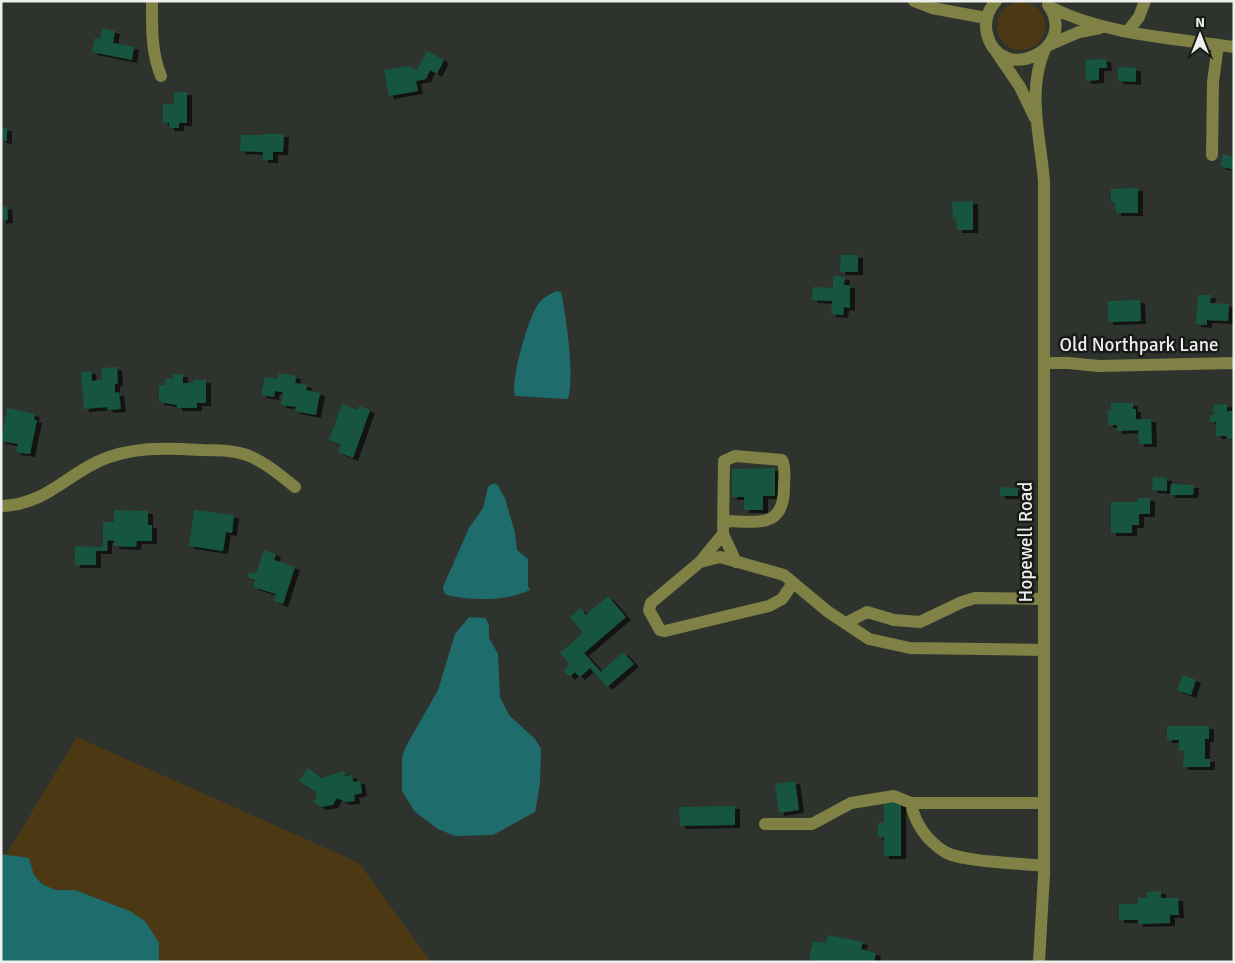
<svg xmlns="http://www.w3.org/2000/svg" width="1235" height="963" font-family="Signika,sans-serif">
<style>
.green{fill:#4c3914}
.water{fill:#1e6c6b}
.building{fill:#16553f;filter:url(#shadow)}
.lines{fill:none;stroke-linecap:round;stroke-linejoin:round}
.minor{stroke:#7f8145;stroke-width:12}
.labels{text-anchor:middle;stroke-width:5;stroke-linejoin:round;paint-order:stroke}
.street-label{font-size:19px;fill:#eef0ed;stroke:#181a18}
</style>
<defs>
<filter id="shadow"><feDropShadow dx="5" dy="3" stdDeviation="0" flood-color="#0009"/></filter>
</defs>
<rect width="100%" height="100%" fill="#2f332e"/>
<path class="green" d="M997 26a24 24 0 1 1 48 0a24 24 0 1 1-48 0Z
M 77,737 L 359,863 L 431,962 L 159,962 L 159,943 L 146,922 L 130,911 L 75,890 L 56,890 L 42,884 L 34,875 L 29,858 L 6,855 Z"/>
<path class="water" d="M 556,291 L 561,292 C 566,317 575,375 568,399 L 515,396 C 510,381 529,313 540,302 C 544,297 551,294 556,291 Z
M 492,484 L 497,484 L 505,498 L 515,533 L 517,550 L 528,559 L 528,586 L 530,590 C 506,601 473,601 447,595 L 444,593 L 443,587 L 469,528 L 483,508 L 488,487 Z
M 469,617 L 486,618 L 489,626 L 489,638 L 498,654 L 500,697 L 509,715 L 535,739 L 541,749 L 540,784 L 535,812 L 493,835 L 455,836 L 438,829 L 415,812 L 402,791 L 402,757 L 405,748 L 438,690 L 455,634 Z
M 1,854 L 29,858 L 34,875 L 42,884 L 56,890 L 75,890 L 130,911 L 146,922 L 159,943 L 159,962 L 1,962 Z"/>
<path class="building" d="M 102,28 L 115,31 L 113,43 L 134,47 L 132,60 L 92,52 L 95,38 L 100,39 Z
M 427,51 L 444,60 L 437,74 L 430,70 L 426,79 L 416,81 L 418,91 L 389,96 L 384,70 L 408,66 L 417,70 Z
M 1106,59 L 1107,68 L 1099,68 L 1099,80 L 1086,81 L 1085,60 Z
M 1118,67 L 1136,68 L 1136,82 L 1118,81 Z
M 174,92 L 187,92 L 187,123 L 179,123 L 179,128 L 169,128 L 169,123 L 163,123 L 163,104 L 174,104 Z
M 1,128 L 7,128 L 7,141 L 1,140 Z
M 263,134 L 284,134 L 283,152 L 273,152 L 273,160 L 263,160 L 263,152 L 240,151 L 241,135 L 263,135 Z
M 1223,154 L 1234,157 L 1234,170 L 1220,166 Z
M 1138,188 L 1138,213 L 1116,213 L 1115,202 L 1111,202 L 1111,189 Z
M 973,201 L 973,230 L 957,230 L 956,217 L 953,218 L 952,202 Z
M 7,206 L 8,220 L 1,221 L 1,207 Z
M 841,255 L 858,255 L 858,272 L 840,272 Z
M 833,276 L 845,277 L 844,285 L 850,285 L 850,308 L 844,307 L 843,315 L 831,314 L 832,301 L 812,300 L 813,287 L 833,288 Z
M 1198,295 L 1211,295 L 1210,303 L 1229,304 L 1228,321 L 1207,320 L 1207,325 L 1196,324 Z
M 1140,300 L 1141,321 L 1108,322 L 1108,301 Z
M 117,367 L 118,383 L 115,384 L 115,393 L 119,392 L 121,409 L 108,410 L 107,407 L 84,409 L 81,372 L 91,371 L 92,381 L 102,380 L 101,368 Z
M 279,373 L 296,376 L 295,383 L 307,385 L 306,390 L 320,393 L 316,415 L 295,411 L 296,407 L 281,405 L 283,392 L 275,391 L 274,397 L 261,395 L 265,377 L 278,379 Z
M 173,374 L 183,374 L 183,383 L 193,383 L 193,380 L 206,380 L 206,403 L 197,403 L 197,408 L 177,408 L 177,405 L 159,402 L 159,385 L 165,385 L 165,379 L 173,379 Z
M 1111,403 L 1133,403 L 1133,409 L 1136,409 L 1136,419 L 1151,419 L 1152,444 L 1139,444 L 1138,430 L 1117,431 L 1117,425 L 1108,425 L 1108,410 L 1111,410 Z
M 342,404 L 357,410 L 359,406 L 370,410 L 353,458 L 338,452 L 341,445 L 329,440 Z
M 1227,404 L 1227,411 L 1234,411 L 1234,439 L 1227,439 L 1226,436 L 1216,436 L 1216,422 L 1210,422 L 1210,415 L 1214,415 L 1213,405 Z
M 7,408 L 35,414 L 34,420 L 37,420 L 30,454 L 16,452 L 18,444 L 1,441 Z
M 775,468 L 775,496 L 763,496 L 763,510 L 744,510 L 744,497 L 732,497 L 732,469 Z
M 1153,477 L 1167,478 L 1167,491 L 1152,490 Z
M 1171,484 L 1194,485 L 1193,495 L 1170,495 Z
M 1000,487 L 1018,488 L 1018,496 L 1000,496 Z
M 1138,498 L 1150,498 L 1150,514 L 1139,514 L 1139,525 L 1132,525 L 1132,533 L 1111,533 L 1111,502 L 1137,502 Z
M 114,510 L 148,511 L 148,525 L 152,525 L 152,541 L 137,541 L 136,547 L 114,546 L 114,541 L 107,540 L 107,551 L 96,551 L 96,565 L 75,565 L 75,546 L 103,547 L 103,522 L 114,522 Z
M 194,510 L 234,515 L 232,533 L 226,532 L 223,551 L 189,546 Z
M 264,550 L 276,554 L 274,560 L 295,567 L 283,604 L 274,601 L 276,594 L 253,587 L 255,580 L 247,577 L 249,572 L 256,574 Z
M 608,596 L 626,617 L 584,653 L 601,672 L 623,652 L 634,664 L 607,687 L 590,668 L 580,677 L 575,672 L 570,677 L 563,670 L 570,664 L 560,653 L 583,633 L 570,617 L 580,608 L 586,615 Z
M 1183,675 L 1196,680 L 1191,695 L 1177,690 Z
M 1167,726 L 1209,726 L 1209,739 L 1205,739 L 1205,759 L 1210,759 L 1210,767 L 1183,767 L 1184,751 L 1179,751 L 1179,740 L 1167,740 Z
M 308,768 L 322,778 L 344,771 L 345,776 L 352,775 L 353,782 L 360,781 L 362,793 L 354,795 L 355,801 L 345,802 L 337,798 L 333,805 L 321,807 L 313,802 L 317,797 L 316,792 L 299,781 Z
M 795,781 L 799,810 L 779,813 L 775,784 Z
M 884,802 L 901,802 L 901,856 L 884,856 L 884,837 L 878,837 L 878,823 L 884,823 Z
M 735,806 L 735,825 L 680,826 L 679,807 Z
M 1161,891 L 1161,898 L 1178,898 L 1179,915 L 1170,915 L 1170,923 L 1138,924 L 1138,920 L 1119,920 L 1119,904 L 1138,904 L 1138,898 L 1147,898 L 1147,892 Z
M 828,935 L 863,942 L 861,949 L 876,953 L 874,962 L 819,962 L 809,959 L 813,941 L 826,943 Z"/>
<g class="lines">
<path class="minor" d="M 152,1 C 152,26 151,52 161,76
M 914,1 L 932,8 L 986,18
M 996,1 C 988,10 984,21 987,34 C 1001,87 1080,48 1048,5
M 1050,7 C 1106,35 1172,38 1234,47
M 1128,31 L 1139,17 L 1145,1
M 1049,45 L 1079,32 L 1100,28
M 997,53 L 1020,87 L 1035,118
M 1212,155 L 1213,82 L 1218,45
M 1044,363 L 1068,363 L 1099,366 L 1234,363
M 1,506 C 43,505 62,479 97,462 C 131,446 165,448 202,450 C 217,450 232,450 247,455 C 265,462 280,475 295,487
M 724,521 C 757,521 784,530 784,487 C 784,478 786,468 782,460 L 735,456 L 724,461 L 723,534 L 736,562
M 700,562 L 723,534
M 793,583 L 782,599 L 769,606 L 665,631 L 660,630 L 649,610 L 651,603 L 700,562 L 720,557 L 784,575 L 827,611 L 869,639 L 910,648 L 1044,650
M 846,623 L 867,612 L 894,620 L 920,622 L 962,602 L 975,598 L 1044,599
M 911,803 C 915,824 926,840 945,852 C 962,862 1021,863 1044,866
M 765,824 L 812,824 L 851,803 L 894,796 L 911,803 L 1044,803
M 1039,962 L 1044,874 L 1044,182 C 1041,139 1026,91 1045,49"/>
</g>
<g class="labels">
<g class="street-label">
<text x="1139" y="351">Old Northpark Lane</text>
<text transform="translate(1025 542) rotate(-90)" y="7">Hopewell Road</text>
</g>
</g>
<rect width="1235" height="963" fill="none" stroke="#eef0ed" stroke-width="5"/>
<g transform="translate(1200 35)" stroke="#181a18" stroke-width="4" paint-order="stroke">
<path d="M0-4L9 19L0 12L-9 19Z" fill="#eef0ed"/>
<text y="-8" font-size="14" font-weight="bold" text-anchor="middle" fill="#eef0ed">N</text>
</g>
</svg>
